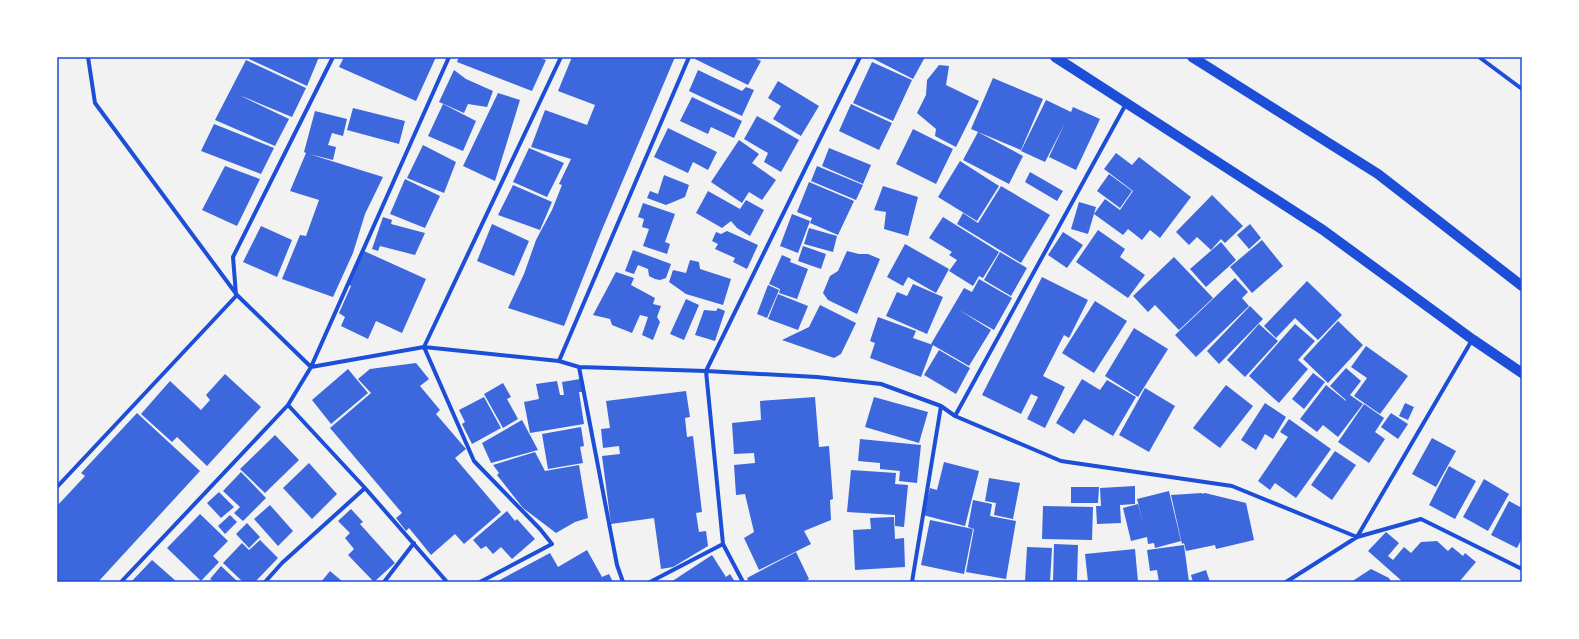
<svg xmlns="http://www.w3.org/2000/svg" width="1579" height="639" font-family="'Alegreya Sans',sans-serif">
<style>
.building{fill:#3d67dc}
.lines{fill:none;stroke-linecap:round;stroke-linejoin:round}
.minor{stroke:#1d4ed8;stroke-width:4}
.primary{stroke:#1d4ed8;stroke-width:10}
.neatline{fill:none;stroke:#1d4ed8;stroke-width:1.5}
</style>
<rect width="100%" height="100%" fill="#f2f2f2"/>
<path class="building" d="M 250,57 L 319,57 L 307,86 L 249,59 Z
M 344,57 L 436,57 L 416,101 L 339,67 Z
M 459,57 L 537,57 L 546,60 L 532,91 L 457,62 Z
M 572,57 L 675,57 L 601,232 L 564,326 L 508,308 L 524,274 L 536,240 L 552,210 L 562,185 L 559,184 L 571,159 L 531,147 L 545,110 L 587,125 L 595,105 L 558,91 Z
M 696,57 L 752,57 L 761,61 L 748,85 L 695,59 Z
M 870,57 L 925,57 L 913,79 Z
M 246,60 L 306,88 L 292,117 L 239,95 L 289,119 L 275,146 L 215,120 Z
M 872,62 L 912,80 L 893,121 L 853,103 Z
M 939,65 L 949,66 L 946,85 L 979,101 L 956,147 L 935,136 L 936,129 L 917,113 L 926,95 L 927,80 Z
M 454,70 L 466,79 L 493,91 L 487,107 L 468,104 L 464,113 L 439,102 Z
M 698,70 L 742,91 L 746,87 L 754,90 L 742,116 L 689,91 Z
M 993,78 L 1043,99 L 1021,150 L 971,129 Z
M 778,81 L 819,106 L 801,136 L 773,119 L 781,106 L 768,98 Z
M 498,93 L 520,100 L 495,181 L 463,166 Z
M 692,97 L 742,121 L 734,138 L 711,127 L 708,134 L 680,121 Z
M 1046,100 L 1071,112 L 1073,107 L 1100,119 L 1076,170 L 1049,157 L 1065,123 L 1045,162 L 1021,151 Z
M 443,104 L 476,121 L 463,151 L 428,136 Z
M 851,104 L 892,123 L 879,150 L 839,131 Z
M 353,108 L 405,121 L 399,144 L 347,130 Z
M 315,111 L 347,119 L 343,136 L 332,133 L 328,145 L 336,147 L 333,160 L 309,154 L 383,177 L 365,214 L 353,253 L 333,297 L 282,279 L 300,235 L 306,236 L 319,200 L 290,191 L 306,153 L 304,152 Z
M 757,116 L 799,140 L 781,172 L 764,162 L 768,153 L 744,139 Z
M 214,124 L 274,148 L 261,174 L 201,151 Z
M 668,128 L 717,152 L 708,170 L 693,162 L 688,173 L 654,157 Z
M 913,129 L 953,149 L 936,184 L 896,164 Z
M 978,132 L 1023,156 L 1009,184 L 963,160 Z
M 739,140 L 759,154 L 752,163 L 776,180 L 762,200 L 749,192 L 742,203 L 711,182 Z
M 423,145 L 456,162 L 444,193 L 407,178 Z
M 529,148 L 564,163 L 547,197 L 513,182 Z
M 829,148 L 871,165 L 863,184 L 822,166 Z
M 1116,153 L 1132,165 L 1139,157 L 1191,197 L 1160,238 L 1150,230 L 1142,240 L 1128,229 L 1123,235 L 1094,214 L 1105,199 L 1120,210 L 1133,191 L 1104,169 Z
M 960,161 L 999,186 L 977,221 L 938,197 Z
M 225,166 L 260,179 L 237,226 L 202,210 Z
M 817,166 L 863,185 L 856,200 L 811,181 Z
M 1030,172 L 1063,191 L 1057,201 L 1025,182 Z
M 1109,174 L 1132,191 L 1120,208 L 1097,191 Z
M 664,175 L 689,185 L 685,197 L 666,205 L 647,198 L 650,191 L 658,194 Z
M 405,179 L 440,196 L 425,228 L 390,214 Z
M 809,182 L 854,201 L 838,235 L 810,223 L 812,218 L 797,212 Z
M 513,185 L 552,202 L 540,230 L 498,215 Z
M 883,186 L 918,197 L 908,236 L 884,229 L 886,212 L 874,210 Z
M 1001,186 L 1050,215 L 1021,263 L 957,224 L 963,213 L 978,223 Z
M 708,191 L 740,209 L 746,200 L 764,210 L 750,236 L 737,228 L 731,221 L 722,228 L 696,213 Z
M 1212,195 L 1243,226 L 1225,243 L 1221,239 L 1211,250 L 1197,237 L 1189,245 L 1176,232 Z
M 1079,202 L 1096,207 L 1088,234 L 1071,229 Z
M 643,203 L 675,214 L 665,242 L 670,244 L 667,254 L 643,246 L 649,229 L 642,227 L 644,219 L 638,217 Z
M 792,214 L 810,221 L 798,253 L 780,246 Z
M 383,217 L 392,220 L 391,224 L 425,233 L 415,255 L 380,246 L 378,251 L 372,249 Z
M 943,217 L 999,252 L 983,278 L 979,276 L 973,286 L 949,271 L 957,260 L 949,255 L 952,252 L 929,238 Z
M 492,224 L 529,241 L 514,276 L 477,261 Z
M 1250,224 L 1261,238 L 1249,249 L 1237,235 Z
M 261,226 L 292,240 L 277,277 L 243,262 Z
M 809,228 L 837,236 L 833,252 L 804,244 Z
M 1098,230 L 1125,249 L 1120,257 L 1145,275 L 1128,298 L 1076,262 Z
M 727,231 L 758,245 L 747,269 L 733,262 L 735,258 L 715,249 L 718,244 L 712,241 L 716,232 L 721,234 Z
M 1063,232 L 1083,245 L 1067,268 L 1048,255 Z
M 1262,240 L 1283,266 L 1252,293 L 1230,267 Z
M 1221,242 L 1236,260 L 1206,287 L 1190,269 Z
M 905,244 L 949,269 L 936,293 L 908,277 L 903,286 L 887,277 Z
M 803,246 L 826,254 L 821,269 L 798,261 Z
M 633,250 L 671,264 L 666,278 L 660,280 L 655,279 L 649,276 L 648,269 L 638,265 L 634,274 L 625,271 Z
M 364,251 L 426,279 L 402,333 L 376,321 L 368,339 L 341,326 L 345,317 L 339,313 L 351,286 L 349,285 Z
M 847,251 L 859,254 L 868,254 L 880,259 L 857,314 L 828,300 L 823,293 L 830,276 L 838,271 Z
M 1000,252 L 1027,268 L 1011,296 L 984,280 Z
M 782,255 L 791,259 L 790,262 L 808,269 L 797,299 L 779,293 L 780,289 L 769,284 Z
M 1174,257 L 1213,298 L 1179,330 L 1155,305 L 1148,312 L 1133,296 Z
M 690,260 L 699,262 L 700,269 L 731,279 L 723,305 L 686,294 L 669,282 L 673,270 L 686,273 Z
M 616,272 L 634,278 L 631,285 L 655,298 L 653,304 L 661,306 L 657,317 L 660,322 L 653,340 L 642,335 L 648,317 L 640,315 L 632,333 L 612,325 L 610,319 L 593,315 Z
M 1042,277 L 1088,300 L 1069,338 L 1064,335 L 1043,376 L 1065,387 L 1045,428 L 1027,419 L 1038,397 L 1031,394 L 1021,414 L 982,395 Z
M 1235,278 L 1248,292 L 1242,298 L 1249,306 L 1196,357 L 1175,335 Z
M 979,279 L 1012,298 L 994,330 L 959,310 L 991,330 L 969,366 L 931,344 L 964,288 L 972,292 Z
M 1307,281 L 1342,315 L 1318,340 L 1295,318 L 1276,338 L 1264,326 Z
M 913,284 L 943,297 L 927,334 L 886,316 L 897,292 L 907,296 Z
M 768,285 L 779,290 L 767,318 L 757,314 Z
M 778,294 L 808,306 L 798,330 L 768,319 Z
M 686,299 L 699,305 L 684,340 L 670,334 Z
M 1095,301 L 1127,321 L 1094,373 L 1062,353 Z
M 820,305 L 856,323 L 841,354 L 834,358 L 782,340 L 809,327 Z
M 1250,306 L 1263,319 L 1219,364 L 1207,351 Z
M 718,308 L 725,311 L 715,341 L 695,335 L 704,310 L 716,311 Z
M 878,317 L 916,331 L 913,338 L 933,345 L 921,377 L 870,358 L 875,343 L 870,341 Z
M 1338,321 L 1363,345 L 1328,383 L 1303,359 Z
M 1259,324 L 1278,341 L 1245,377 L 1227,360 Z
M 1295,324 L 1315,341 L 1298,360 L 1308,369 L 1279,403 L 1249,376 Z
M 1134,328 L 1168,349 L 1138,397 L 1105,376 Z
M 1366,346 L 1408,376 L 1380,414 L 1354,396 L 1367,378 L 1351,367 Z
M 939,350 L 970,368 L 956,394 L 924,375 Z
M 416,363 L 429,379 L 420,386 L 440,410 L 436,414 L 466,449 L 455,458 L 501,512 L 464,544 L 455,534 L 431,555 L 409,528 L 406,531 L 396,518 L 402,513 L 330,428 L 371,393 L 358,379 L 370,369 Z
M 1346,368 L 1361,381 L 1350,395 L 1363,404 L 1338,437 L 1323,425 L 1317,432 L 1300,419 L 1326,385 L 1346,401 L 1346,400 L 1330,386 Z
M 348,369 L 368,393 L 331,424 L 312,400 Z
M 1313,373 L 1325,382 L 1304,409 L 1292,399 Z
M 225,374 L 261,407 L 207,466 L 177,437 L 172,442 L 141,414 L 170,381 L 201,410 L 210,400 L 206,395 Z
M 580,379 L 582,392 L 579,392 L 584,424 L 530,433 L 524,402 L 539,399 L 536,384 L 557,381 L 560,395 L 564,395 L 562,382 Z
M 1082,379 L 1100,390 L 1107,380 L 1136,397 L 1113,436 L 1084,419 L 1074,434 L 1056,423 Z
M 503,383 L 511,397 L 507,399 L 518,419 L 503,428 L 484,394 Z
M 1226,385 L 1253,406 L 1220,448 L 1193,428 Z
M 1145,388 L 1175,406 L 1149,452 L 1119,435 Z
M 686,391 L 690,417 L 685,418 L 687,437 L 693,436 L 702,512 L 696,513 L 699,532 L 706,531 L 708,546 L 673,567 L 661,569 L 654,518 L 611,524 L 602,456 L 620,454 L 619,446 L 603,448 L 601,429 L 610,428 L 606,401 Z
M 484,397 L 501,428 L 472,444 L 462,424 L 465,422 L 459,410 Z
M 815,397 L 819,447 L 829,446 L 833,499 L 830,500 L 831,520 L 804,531 L 811,544 L 759,570 L 744,538 L 754,532 L 745,494 L 736,495 L 734,465 L 755,463 L 754,453 L 734,454 L 732,423 L 761,420 L 760,401 Z
M 874,397 L 928,412 L 919,443 L 865,427 Z
M 1265,403 L 1286,417 L 1273,439 L 1265,434 L 1256,450 L 1241,440 Z
M 1405,403 L 1414,407 L 1408,420 L 1399,416 Z
M 1364,404 L 1384,418 L 1375,432 L 1385,439 L 1369,463 L 1338,442 Z
M 137,413 L 200,471 L 98,582 L 57,582 L 57,506 L 85,476 L 81,473 Z
M 1391,413 L 1408,424 L 1398,439 L 1381,427 Z
M 1289,419 L 1331,449 L 1296,498 L 1275,483 L 1270,490 L 1258,481 L 1288,437 L 1280,432 Z
M 522,420 L 538,450 L 491,463 L 482,443 Z
M 581,427 L 584,446 L 580,447 L 583,463 L 548,469 L 542,434 Z
M 275,435 L 299,460 L 265,493 L 240,469 Z
M 1432,438 L 1456,451 L 1436,487 L 1412,474 Z
M 860,439 L 921,445 L 917,483 L 899,481 L 900,471 L 880,469 L 880,463 L 858,461 Z
M 1335,451 L 1356,465 L 1332,500 L 1311,485 Z
M 535,452 L 545,471 L 579,465 L 588,518 L 575,522 L 556,533 L 523,508 L 497,475 L 499,473 L 493,465 Z
M 944,462 L 979,471 L 965,526 L 923,515 L 930,488 L 937,490 Z
M 309,463 L 337,494 L 312,519 L 283,488 Z
M 1449,466 L 1476,481 L 1455,519 L 1429,505 Z
M 851,470 L 896,473 L 895,484 L 908,485 L 904,527 L 895,526 L 895,515 L 847,512 Z
M 241,472 L 266,498 L 243,521 L 234,513 L 240,507 L 223,491 Z
M 989,478 L 1020,483 L 1013,519 L 994,515 L 996,503 L 985,501 Z
M 1484,479 L 1509,494 L 1488,531 L 1463,517 Z
M 1135,486 L 1135,504 L 1120,505 L 1121,523 L 1097,524 L 1096,506 L 1101,506 L 1100,488 Z
M 1071,487 L 1099,487 L 1098,503 L 1071,503 Z
M 1169,491 L 1181,541 L 1155,548 L 1154,543 L 1148,544 L 1147,537 L 1131,541 L 1123,508 L 1138,504 L 1144,526 L 1137,499 Z
M 219,492 L 234,507 L 221,518 L 207,503 Z
M 1202,493 L 1206,513 L 1202,494 L 1205,493 L 1246,503 L 1254,540 L 1216,549 L 1215,545 L 1186,551 L 1184,543 L 1182,544 L 1171,495 Z
M 973,500 L 992,504 L 990,516 L 1016,521 L 1006,579 L 966,572 L 974,529 L 968,527 Z
M 1509,501 L 1522,508 L 1522,538 L 1517,548 L 1491,535 Z
M 270,505 L 293,531 L 278,546 L 254,519 Z
M 1043,506 L 1093,507 L 1092,540 L 1042,539 Z
M 351,509 L 363,522 L 360,524 L 395,563 L 374,582 L 348,555 L 354,549 L 345,538 L 350,533 L 338,521 Z
M 507,511 L 515,521 L 517,519 L 535,539 L 512,559 L 501,547 L 493,554 L 486,546 L 481,549 L 473,540 Z
M 200,514 L 228,541 L 213,556 L 219,562 L 201,581 L 167,548 Z
M 230,515 L 237,522 L 225,534 L 218,526 Z
M 894,517 L 895,539 L 904,538 L 905,567 L 855,570 L 853,530 L 871,529 L 870,518 Z
M 930,520 L 973,529 L 964,574 L 921,565 Z
M 247,523 L 260,537 L 249,548 L 236,534 Z
M 1386,532 L 1399,543 L 1388,556 L 1393,560 L 1404,547 L 1411,553 L 1421,542 L 1437,541 L 1448,551 L 1452,547 L 1463,556 L 1465,553 L 1476,562 L 1459,582 L 1403,582 L 1368,551 Z
M 260,540 L 278,558 L 255,582 L 243,582 L 223,563 L 242,543 L 249,550 Z
M 1054,544 L 1078,545 L 1077,582 L 1053,582 Z
M 1184,545 L 1189,582 L 1159,582 L 1157,570 L 1150,571 L 1147,550 Z
M 1027,547 L 1052,548 L 1050,582 L 1025,582 Z
M 1135,549 L 1138,582 L 1088,582 L 1085,554 Z
M 587,550 L 602,577 L 609,574 L 613,582 L 496,582 L 550,553 L 558,567 Z
M 796,552 L 809,579 L 804,582 L 749,582 L 747,578 Z
M 712,555 L 726,577 L 730,574 L 735,582 L 671,582 Z
M 152,560 L 177,582 L 131,582 Z
M 221,566 L 238,582 L 214,582 L 210,579 Z
M 1371,569 L 1389,578 L 1391,582 L 1351,582 Z
M 1206,570 L 1210,582 L 1193,582 L 1191,575 Z
M 330,571 L 343,582 L 321,582 Z"/>
<g class="lines">
<path class="minor" d="M 88,57 L 95,103 L 237,295
M 1479,57 L 1522,89
M 236,295 L 233,257 L 333,57
M 559,361 L 689,57
M 311,367 L 424,347 L 559,361 L 579,367 L 706,371 L 817,377 L 881,384 L 941,406 L 955,416 L 1061,461 L 1232,486 L 1357,537 L 1421,519 L 1522,569
M 579,367 L 617,565 L 623,582
M 288,405 L 365,488 L 447,582
M 955,416 L 1126,104
M 57,487 L 237,295 L 311,367
M 121,582 L 288,405 L 311,367 L 449,57
M 265,582 L 282,563 L 365,488
M 384,582 L 414,543
M 480,582 L 552,544 L 540,529 L 474,461 L 424,347 L 561,57
M 650,582 L 723,544
M 743,582 L 723,544 L 706,371 L 860,57
M 912,582 L 941,406
M 1286,582 L 1357,537 L 1472,340"/>
<path class="primary" d="M 1055,57 L 1323,230 L 1472,339 L 1522,373
M 1192,57 L 1378,174 L 1522,286"/>
</g>
<rect width="1579" height="639" fill="none" stroke="#ffffff" stroke-width="116"/>
<rect x="58" y="58" width="1463" height="523" class="neatline"/>
</svg>
